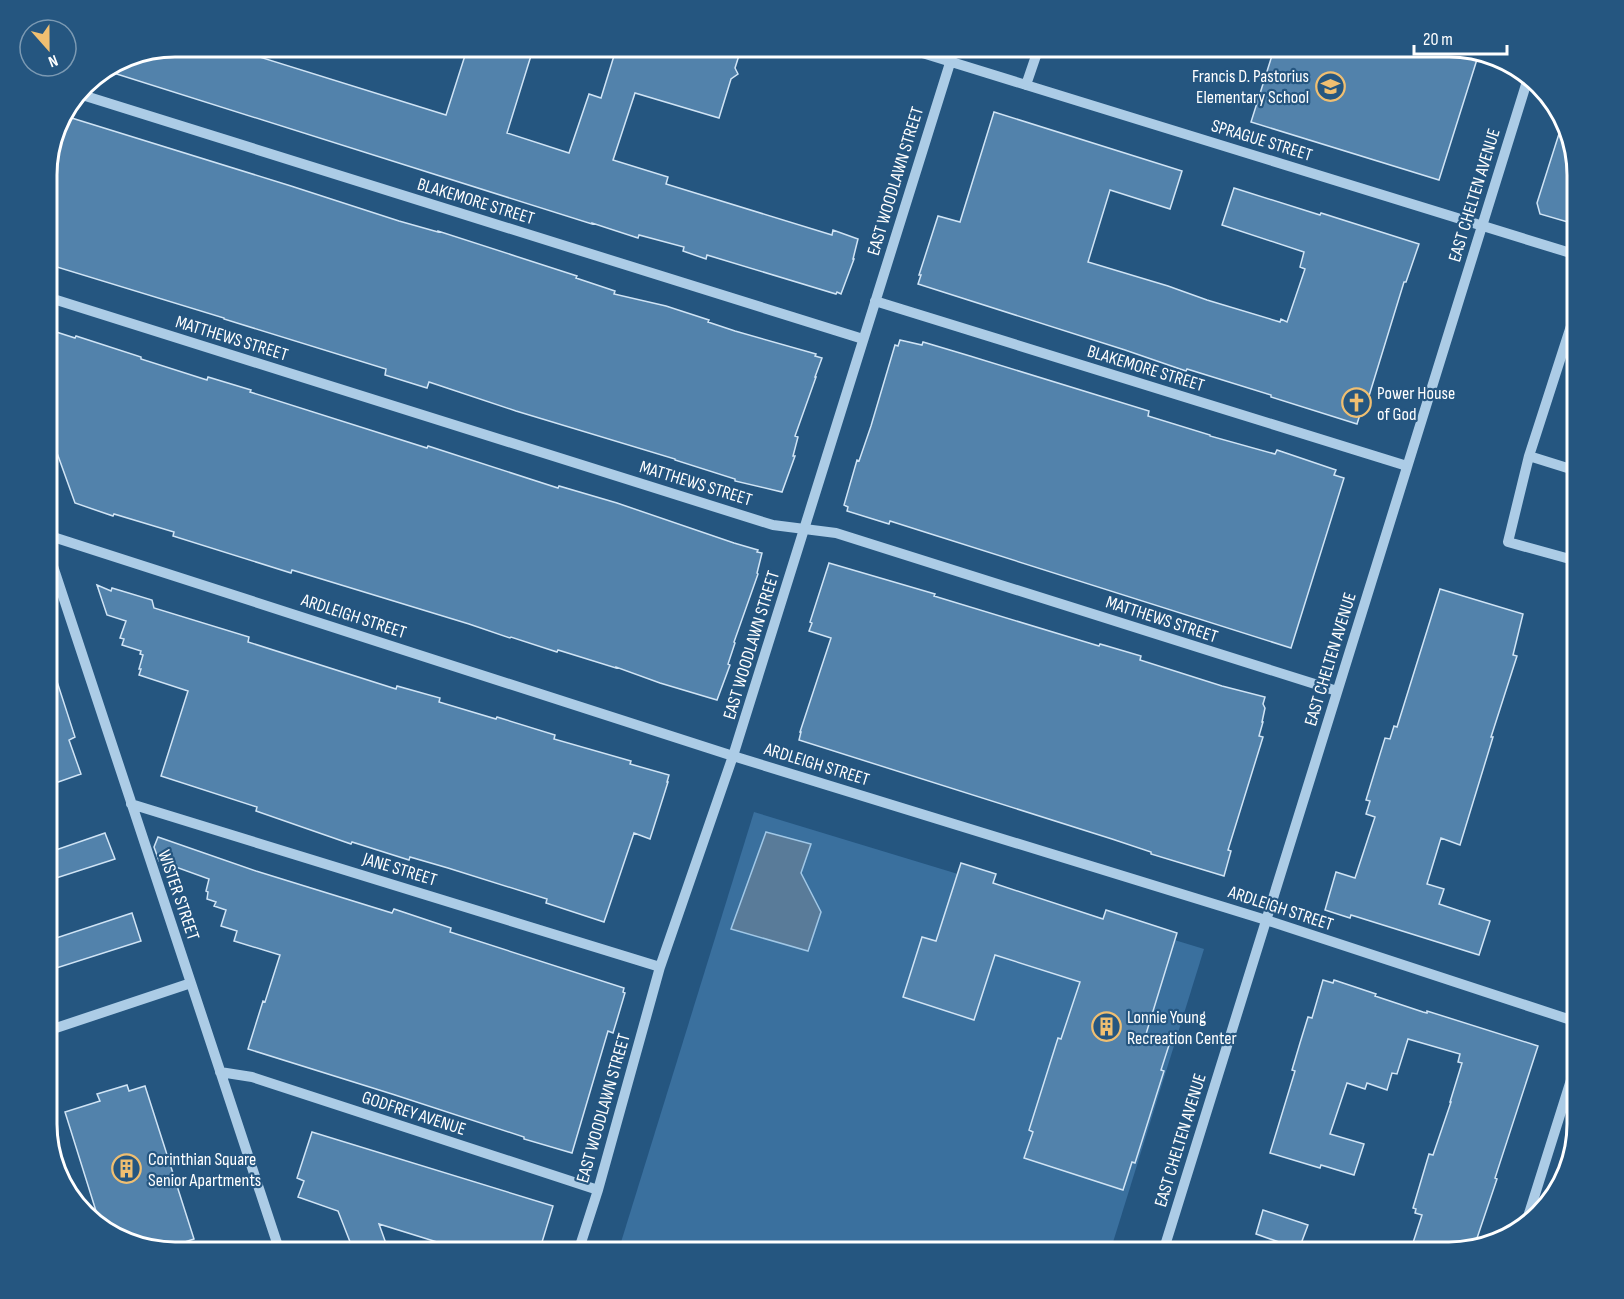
<svg xmlns="http://www.w3.org/2000/svg" width="1624" height="1299" font-family="'Sofia Sans Condensed',sans-serif">
<style>
.green{fill:#3a709e}
.water{fill:#597b99;stroke:#a1c8e7;stroke-width:1.5}
.building{fill:#5282ab;stroke:#d0e4f5;stroke-width:1.5}
.lines{fill:none;stroke-linecap:round;stroke-linejoin:round}
.minor{stroke:#accce6;stroke-width:10}
.labels{text-anchor:middle;stroke-width:4.5;stroke-linejoin:round;paint-order:stroke}
.poi-label{font-size:18px;fill:#fff;stroke:#255680;text-anchor:start}
.street-label{font-size:18px;fill:#fff;stroke:#255680}
.rim{fill:none;stroke:#fff;stroke-width:3}
</style>
<rect width="100%" height="100%" fill="#255680"/>
<path class="green" d="M 754,812 L 1204,949 L 1110,1252 L 618,1252 Z"/>
<path class="water" d="M 766,832 L 811,844 L 801,873 L 821,912 L 808,951 L 731,929 Z"/>
<path class="building" d="M 176,46 L 224,46 L 446,115 L 468,46 L 534,46 L 507,133 L 569,153 L 589,94 L 601,98 L 617,46 L 742,46 L 735,68 L 738,74 L 731,79 L 719,118 L 635,93 L 613,160 L 668,177 L 666,184 L 832,235 L 833,230 L 858,239 L 853,259 L 854,259 L 841,294 L 837,292 L 836,294 L 707,255 L 706,259 L 683,251 L 684,247 L 639,235 L 638,238 L 592,223 L 592,224 L 104,70 L 126,56 Z
M 1275,46 L 1449,46 L 1479,53 L 1439,180 L 1251,122 Z
M 994,112 L 1182,171 L 1170,209 L 1110,190 L 1088,262 L 1168,286 L 1207,300 L 1280,322 L 1281,319 L 1287,322 L 1305,269 L 1300,267 L 1304,252 L 1222,225 L 1234,188 L 1320,215 L 1321,213 L 1419,244 L 1406,282 L 1404,282 L 1365,409 L 1362,408 L 1357,424 L 1271,397 L 1271,395 L 1187,369 L 1186,371 L 1125,350 L 918,284 L 921,275 L 919,275 L 938,216 L 960,222 Z
M 62,115 L 291,186 L 399,221 L 438,232 L 438,231 L 577,276 L 576,278 L 615,291 L 614,294 L 666,306 L 709,320 L 708,322 L 735,331 L 816,354 L 815,356 L 822,358 L 815,377 L 816,377 L 795,436 L 798,437 L 793,456 L 795,456 L 782,492 L 735,481 L 735,479 L 675,460 L 675,459 L 516,411 L 429,382 L 427,388 L 385,375 L 386,369 L 224,319 L 224,318 L 47,264 L 47,167 L 60,118 Z
M 1564,118 L 1578,176 L 1578,225 L 1540,214 L 1537,203 Z
M 47,329 L 75,338 L 76,336 L 141,357 L 141,359 L 207,380 L 208,377 L 251,390 L 250,392 L 427,448 L 428,446 L 558,488 L 559,486 L 617,503 L 734,543 L 758,550 L 757,552 L 762,553 L 757,573 L 758,574 L 734,642 L 735,643 L 728,664 L 730,665 L 717,700 L 660,683 L 616,667 L 616,668 L 558,650 L 557,652 L 511,637 L 510,638 L 469,624 L 292,570 L 291,573 L 173,536 L 174,532 L 114,514 L 113,516 L 75,503 L 47,425 Z
M 900,340 L 922,345 L 923,342 L 970,356 L 1149,411 L 1148,416 L 1210,435 L 1210,436 L 1275,454 L 1277,450 L 1336,470 L 1334,475 L 1344,478 L 1291,648 L 931,534 L 890,521 L 889,524 L 847,511 L 848,507 L 844,505 L 857,460 L 859,461 L 871,426 L 895,345 L 898,346 Z
M 829,563 L 935,594 L 934,596 L 1089,643 L 1099,646 L 1100,644 L 1141,656 L 1140,660 L 1222,686 L 1265,697 L 1263,704 L 1265,708 L 1262,722 L 1263,722 L 1259,736 L 1263,737 L 1228,850 L 1231,851 L 1224,876 L 1151,854 L 1151,852 L 1112,839 L 799,740 L 801,732 L 800,732 L 831,638 L 809,631 L 812,623 L 810,622 Z
M 97,585 L 111,591 L 112,588 L 152,600 L 154,608 L 249,637 L 248,642 L 396,689 L 397,686 L 440,698 L 439,702 L 496,719 L 497,717 L 555,735 L 554,739 L 631,761 L 630,764 L 669,775 L 667,782 L 668,782 L 650,839 L 634,833 L 604,922 L 546,903 L 547,899 L 448,868 L 410,857 L 409,860 L 352,842 L 351,844 L 256,811 L 257,807 L 161,776 L 188,691 L 139,675 L 141,669 L 139,669 L 143,655 L 140,654 L 141,651 L 122,645 L 124,639 L 120,638 L 126,621 L 107,615 Z
M 1440,589 L 1523,614 L 1513,655 L 1517,656 L 1491,737 L 1493,737 L 1460,845 L 1441,838 L 1427,884 L 1444,889 L 1439,904 L 1490,921 L 1479,955 L 1351,915 L 1350,918 L 1325,910 L 1336,872 L 1355,878 L 1375,817 L 1366,814 L 1370,801 L 1366,800 L 1385,738 L 1390,739 L 1394,726 L 1397,727 Z
M 52,666 L 75,737 L 69,740 L 81,774 L 47,786 L 47,667 Z
M 105,833 L 115,859 L 47,881 L 47,853 Z
M 158,837 L 256,871 L 392,913 L 394,909 L 451,928 L 450,932 L 624,988 L 623,992 L 625,993 L 613,1033 L 608,1031 L 572,1153 L 524,1139 L 524,1137 L 392,1094 L 248,1049 L 263,1001 L 265,1002 L 280,955 L 234,941 L 237,931 L 221,926 L 226,910 L 214,906 L 216,902 L 207,899 L 208,892 L 206,891 L 209,879 L 159,861 L 154,847 Z
M 961,863 L 996,874 L 993,883 L 1103,919 L 1106,910 L 1177,933 L 1146,1034 L 1170,1042 L 1161,1070 L 1164,1071 L 1135,1163 L 1132,1162 L 1123,1190 L 1024,1158 L 1033,1132 L 1029,1130 L 1058,1038 L 1061,1039 L 1080,982 L 995,955 L 974,1020 L 903,997 L 922,937 L 936,941 Z
M 132,913 L 141,941 L 47,971 L 47,941 Z
M 1323,980 L 1333,983 L 1334,980 L 1376,994 L 1375,996 L 1423,1012 L 1427,1013 L 1427,1011 L 1538,1046 L 1495,1178 L 1497,1179 L 1474,1247 L 1449,1252 L 1410,1252 L 1422,1215 L 1415,1213 L 1416,1209 L 1413,1208 L 1429,1154 L 1433,1155 L 1451,1102 L 1450,1102 L 1462,1063 L 1458,1062 L 1460,1054 L 1408,1039 L 1397,1074 L 1392,1073 L 1387,1090 L 1367,1083 L 1365,1089 L 1347,1083 L 1330,1134 L 1364,1144 L 1354,1175 L 1321,1165 L 1320,1168 L 1270,1153 L 1295,1071 L 1292,1070 L 1300,1043 L 1308,1017 L 1312,1018 Z
M 127,1085 L 129,1091 L 145,1086 L 194,1239 L 160,1250 L 134,1246 L 101,1227 L 65,1112 L 100,1101 L 97,1094 Z
M 312,1132 L 553,1206 L 539,1252 L 469,1252 L 379,1224 L 389,1252 L 354,1252 L 338,1211 L 298,1197 L 304,1181 L 297,1178 Z
M 1263,1210 L 1308,1225 L 1299,1249 L 1256,1234 Z"/>
<g class="lines">
<path class="minor" d="M 903,47 L 1577,255
M 1026,85 L 1039,47
M 79,94 L 863,339
M 47,297 L 760,521 L 773,525 L 836,533 L 1337,691
M 875,301 L 1407,466
M 1529,456 L 1508,542 L 1577,561
M 1577,471 L 1529,456 L 1571,326 L 1577,328
M 47,535 L 733,756 L 1266,920 L 1577,1022
M 47,548 L 280,1252
M 131,804 L 660,967
M 47,1031 L 191,983
M 220,1072 L 252,1077 L 598,1190
M 1526,1223 L 1577,1061
M 578,1252 L 598,1190 L 660,967 L 733,756 L 955,47
M 1163,1252 L 1529,75"/>
</g>
<defs>
<symbol id="school-ring" viewBox="-11 -11 22 22"><circle r="9.5" fill="#255680" stroke="#f0bf71" stroke-width="1.5"/><path d="M0-5L7-2L0 1L-7-2ZM-4 1L0 2.5L4 1V4Q0 6-4 4Z" fill="#f0bf71"/></symbol>
<symbol id="church-ring" viewBox="-11 -11 22 22"><circle r="9.5" fill="#255680" stroke="#f0bf71" stroke-width="1.5"/><path d="M-1.2-6h2.4v3.5h3.3v2.4h-3.3V6h-2.4V-.1h-3.3v-2.4h3.3Z" fill="#f0bf71"/></symbol>
<symbol id="building-ring" viewBox="-11 -11 22 22"><circle r="9.5" fill="#255680" stroke="#f0bf71" stroke-width="1.5"/><path d="M-4-6H4V6H1V3H-1V6H-4ZM-2.5-4.3h1.7v1.8h-1.7ZM.8-4.3h1.7v1.8H.8ZM-2.5-1h1.7V.8h-1.7ZM.8-1h1.7V.8H.8Z" fill="#f0bf71"/></symbol>
</defs>
<g fill-rule="evenodd">
<use href="#school-ring" x="1314" y="70" width="33" height="33"/>
<use href="#church-ring" x="1340" y="386" width="33" height="33"/>
<use href="#building-ring" x="1090" y="1010" width="33" height="33"/>
<use href="#building-ring" x="110" y="1152" width="33" height="33"/>
</g>
<g class="labels">
<g class="poi-label">
<text x="1309" y="82" text-anchor="end">Francis D. Pastorius<tspan x="1309" dy="21">Elementary School</tspan></text>
<text x="1377" y="399">Power House<tspan x="1377" dy="21">of God</tspan></text>
<text x="1127" y="1023">Lonnie Young<tspan x="1127" dy="21">Recreation Center</tspan></text>
<text x="148" y="1165">Corinthian Square<tspan x="148" dy="21">Senior Apartments</tspan></text>
</g>
<g class="street-label">
<text transform="translate(1262 140) rotate(17)" y="6">SPRAGUE STREET</text>
<text transform="translate(895 181) rotate(-73)" y="6">EAST WOODLAWN STREET</text>
<text transform="translate(1474 195) rotate(-73)" y="6">EAST CHELTEN AVENUE</text>
<text transform="translate(476 201) rotate(17)" y="6">BLAKEMORE STREET</text>
<text transform="translate(232 338) rotate(17)" y="6">MATTHEWS STREET</text>
<text transform="translate(1146 368) rotate(17)" y="6">BLAKEMORE STREET</text>
<text transform="translate(696 483) rotate(17)" y="6">MATTHEWS STREET</text>
<text transform="translate(354 616) rotate(18)" y="6">ARDLEIGH STREET</text>
<text transform="translate(1162 619) rotate(18)" y="6">MATTHEWS STREET</text>
<text transform="translate(751 645) rotate(-73)" y="6">EAST WOODLAWN STREET</text>
<text transform="translate(1330 659) rotate(-73)" y="6">EAST CHELTEN AVENUE</text>
<text transform="translate(817 764) rotate(17)" y="6">ARDLEIGH STREET</text>
<text transform="translate(400 869) rotate(17)" y="6">JANE STREET</text>
<text transform="translate(179 895) rotate(71)" y="6">WISTER STREET</text>
<text transform="translate(1281 908) rotate(18)" y="6">ARDLEIGH STREET</text>
<text transform="translate(603 1108) rotate(-74)" y="6">EAST WOODLAWN STREET</text>
<text transform="translate(414 1113) rotate(18)" y="6">GODFREY AVENUE</text>
<text transform="translate(1180 1140) rotate(-73)" y="6">EAST CHELTEN AVENUE</text>
</g>
</g>
<path d="M0 0H1624V1299H0ZM175 57H1449A118 118 0 0 1 1567 175V1124A118 118 0 0 1 1449 1242H175A118 118 0 0 1 57 1124V175A118 118 0 0 1 175 57Z" fill="#255680" fill-rule="evenodd"/>
<path class="rim" d="M175 57H1449A118 118 0 0 1 1567 175V1124A118 118 0 0 1 1449 1242H175A118 118 0 0 1 57 1124V175A118 118 0 0 1 175 57Z"/>
<g transform="translate(48 48) rotate(159)"><circle r="28" fill="#255680" stroke="#7c9ab3" stroke-width="1.5"/>
<path d="M0-4.5L10 22L0 15L-10 22Z" fill="#f0bf71"/>
<text y="-9" font-size="16" font-weight="bold" text-anchor="middle" fill="#ffffff">N</text>
</g>
<path d="M1414 45v9h93v-9" fill="none" stroke="#ffffff" stroke-width="3"/>
<text x="1423" y="45" font-size="18" fill="#ffffff" stroke="#255680" stroke-width="4.5" paint-order="stroke">20 m</text>
</svg>
